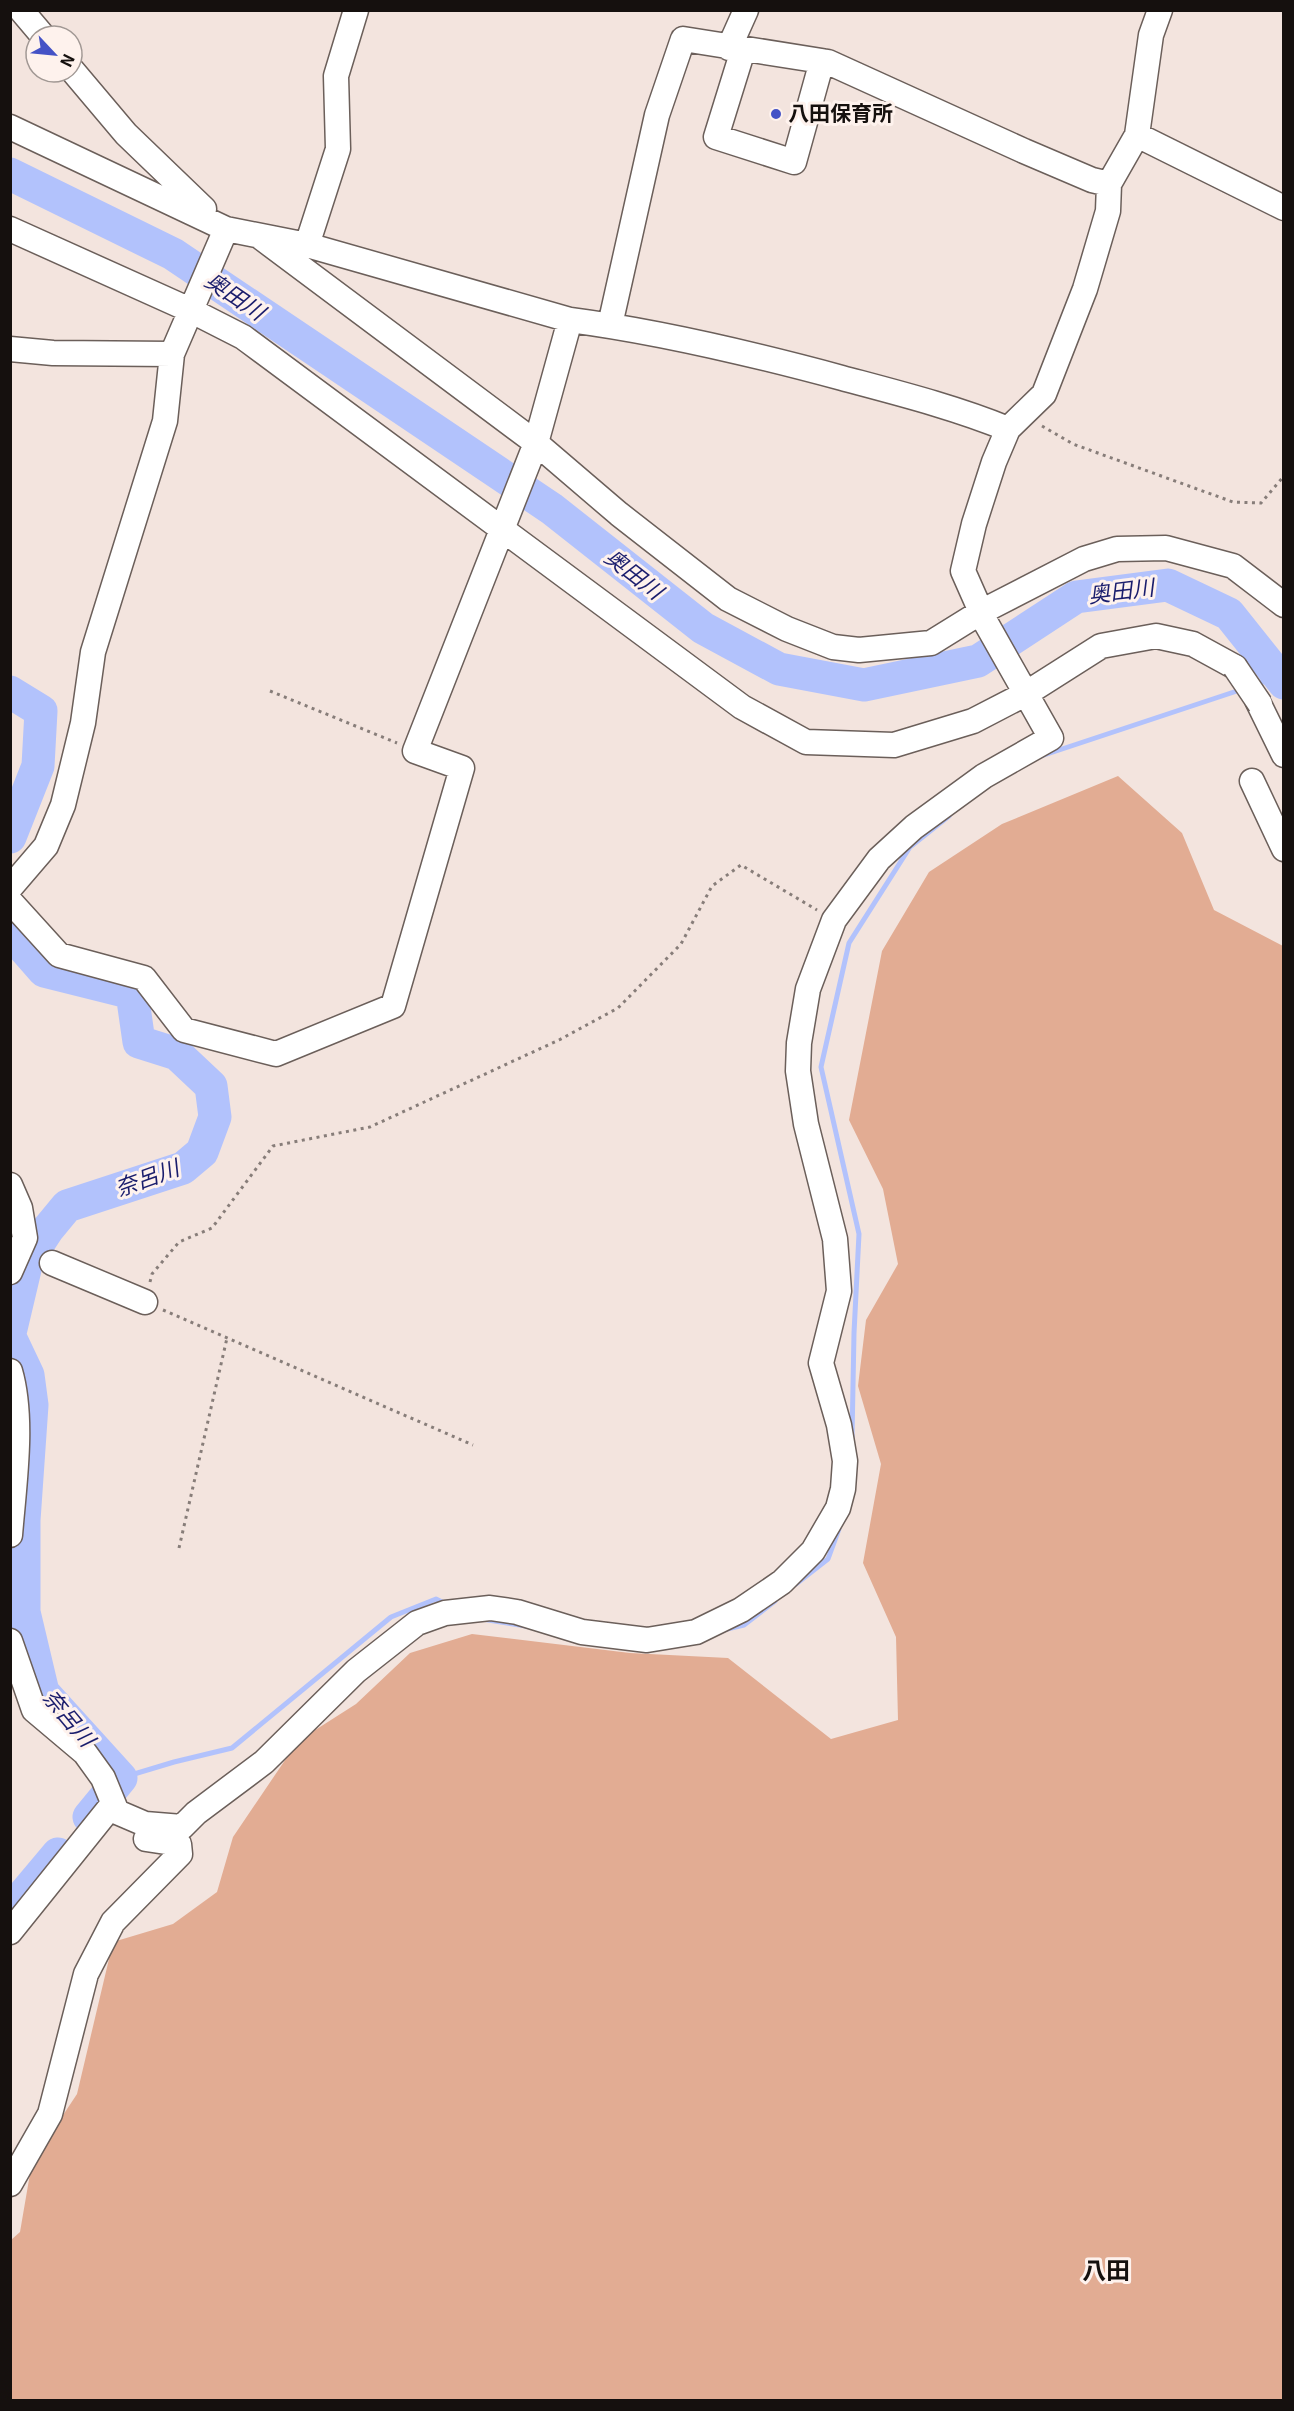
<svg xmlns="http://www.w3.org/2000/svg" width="1294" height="2411" font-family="Georgia,'Noto Sans JP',serif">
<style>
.green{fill:#e2ac93}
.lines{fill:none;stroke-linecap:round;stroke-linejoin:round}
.stream{stroke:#b2c2fc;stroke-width:5}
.river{stroke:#b2c2fc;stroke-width:33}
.minor-casing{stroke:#6b5f5a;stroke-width:27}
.path{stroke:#877d79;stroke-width:3;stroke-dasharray:3 4.5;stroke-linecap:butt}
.minor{stroke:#fff;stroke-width:24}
.minor-bridge-casing{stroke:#6b5f5a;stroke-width:27;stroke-linecap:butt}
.minor-bridge{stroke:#fff;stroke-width:24}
.poi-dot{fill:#4452c6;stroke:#fef2ed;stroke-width:2}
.labels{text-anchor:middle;stroke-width:6;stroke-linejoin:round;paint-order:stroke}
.poi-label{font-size:21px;font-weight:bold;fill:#15100e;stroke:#fef2ed;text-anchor:start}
.water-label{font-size:22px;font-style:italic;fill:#1a1d6d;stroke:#fef2ed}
.quarter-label{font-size:24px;font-weight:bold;fill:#15100e;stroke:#fef2ed}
</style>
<rect width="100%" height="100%" fill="#f3e4de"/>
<path class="green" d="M 1118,776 L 1182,833 L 1214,910 L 1283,946 L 1283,2400 L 11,2400 L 11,2240 L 20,2232 L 32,2162 L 77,2094 L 113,1942 L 173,1924 L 217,1892 L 233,1837 L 298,1741 L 356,1704 L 410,1653 L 472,1634 L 630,1653 L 728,1658 L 831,1739 L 898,1720 L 896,1637 L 863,1563 L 881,1464 L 858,1386 L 866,1320 L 898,1264 L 883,1189 L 849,1120 L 882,951 L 929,872 L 1002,824 Z"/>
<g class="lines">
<path class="stream" d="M 1254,685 L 1278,677
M 1041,756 L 1243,689
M 852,1438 L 854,1333 L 859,1234 L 821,1067 L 849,943 L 910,847 L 949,816
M 796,1584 L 828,1559 L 839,1529
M 482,1619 L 526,1626
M 727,1629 L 744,1625 L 775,1601
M 121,1778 L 174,1762 L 232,1748 L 391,1617 L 436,1599 L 446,1604"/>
<path class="river" d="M 10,174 L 173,254 L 552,509 L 703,628 L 779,669 L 864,685 L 978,661 L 1076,597 L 1168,585 L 1229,614 L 1284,683
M 10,692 L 41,711 L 38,766 L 10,837
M 10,932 L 44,971 L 132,993 L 139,1042 L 177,1054 L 211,1086 L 215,1117 L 202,1152 L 183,1168 L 67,1206 L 48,1229 L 27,1261 L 10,1333
M 10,1337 L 28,1375 L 32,1405 L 24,1520 L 24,1612 L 43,1692 L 121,1778 L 89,1817
M 10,1911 L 58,1854"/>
<defs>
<path id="minor" d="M 21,10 L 43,36
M 729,48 L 746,10
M 743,50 L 716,137 L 794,162 L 822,61
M 72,70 L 126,134 L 204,209
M 10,127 L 226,229 L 307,245 L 570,320 C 662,332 753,354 842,378 C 898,393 954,407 1008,429
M 1137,135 L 1284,208
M 10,229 L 190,310 L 243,337 L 742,707 L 806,742 L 894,745 L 973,721 L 1027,693 L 1101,646 L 1156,636 L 1193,644 L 1235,667
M 259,236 L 536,443 L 619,514 L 728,599 L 787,629 L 833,647 L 859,650 L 931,643 L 981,612 L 1084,559 L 1117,549 L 1166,548 L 1233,566 L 1284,605
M 307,245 L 338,149 L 336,76 L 356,10
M 610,325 L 657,115 L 683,39 L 828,62 L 1024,151 L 1092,180 L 1109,184
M 10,349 L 53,353 L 172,354
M 1257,700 L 1284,755
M 1252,781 L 1284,849
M 10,888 L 46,846 L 63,805 L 83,723 L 93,652 L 165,421 L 172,354 L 226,229
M 10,901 L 59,955 L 144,978 L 184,1030 L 276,1054 L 393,1006 L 462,768 L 415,751 L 536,443 L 570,320
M 10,1185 L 20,1208 L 25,1238 L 10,1272
M 52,1263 L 145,1302
M 10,1371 C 24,1419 14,1485 10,1535
M 10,1641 L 34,1710 L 85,1753 L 103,1778 L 117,1812 L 145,1824 L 182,1827 L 196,1813 L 264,1762 L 356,1671 L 417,1623 L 445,1613 L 490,1608 L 517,1612 L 582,1632 L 647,1640 L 696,1632 L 741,1610 L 782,1582 L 813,1551 L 838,1508 L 843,1489 L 845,1461 L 839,1425 L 821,1363 L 839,1291 L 835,1239 L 806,1124 L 798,1071 L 799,1043 L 808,989 L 834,920 L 879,859 L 914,827 L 984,776 L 1051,738 L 986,623 L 963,571 L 974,524 L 994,462 L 1008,429 L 1044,394 L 1085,289 L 1108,211 L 1109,184 L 1137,135 L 1151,35 L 1160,10
M 10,1932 L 112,1805
M 10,2184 L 50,2114 L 86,1974 L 113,1922 L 180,1854 L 179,1844 L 146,1839"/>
</defs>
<use href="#minor" class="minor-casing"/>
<path class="path" d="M 1042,426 L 1073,444 L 1233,502 L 1261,503 L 1284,476
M 270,691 L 397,743
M 150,1282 L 152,1274 L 179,1242 L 212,1228 L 273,1146 L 370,1127 L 559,1040 L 618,1008 L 681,944 L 712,886 L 741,865 L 817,910
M 163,1310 L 473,1445
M 179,1548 L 227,1338"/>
<use href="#minor" class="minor"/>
<defs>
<path id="minor-bridge" d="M 1235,667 L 1260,704"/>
</defs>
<use href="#minor-bridge" class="minor-bridge-casing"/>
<use href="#minor-bridge" class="minor-bridge"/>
</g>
<circle class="poi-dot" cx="776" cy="114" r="6"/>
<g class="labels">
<g class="poi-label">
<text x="788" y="121">八田保育所</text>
</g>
<g class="water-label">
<text transform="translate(235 296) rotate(34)" y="8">奥田川</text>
<text transform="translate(634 574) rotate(38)" y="8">奥田川</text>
<text transform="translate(1121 591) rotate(-7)" y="8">奥田川</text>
<text transform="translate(147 1178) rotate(-20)" y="8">奈呂川</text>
<text transform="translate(69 1718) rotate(50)" y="8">奈呂川</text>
</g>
<g class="quarter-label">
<text x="1106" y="2279">八田</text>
</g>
</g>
<rect width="1294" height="2411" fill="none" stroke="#15100e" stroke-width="24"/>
<g transform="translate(54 54) rotate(116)"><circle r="28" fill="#fef2ed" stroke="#a19894" stroke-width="1.5"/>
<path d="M0-4.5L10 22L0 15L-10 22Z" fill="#4452c6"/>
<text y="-9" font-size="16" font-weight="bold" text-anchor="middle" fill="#15100e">N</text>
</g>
</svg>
